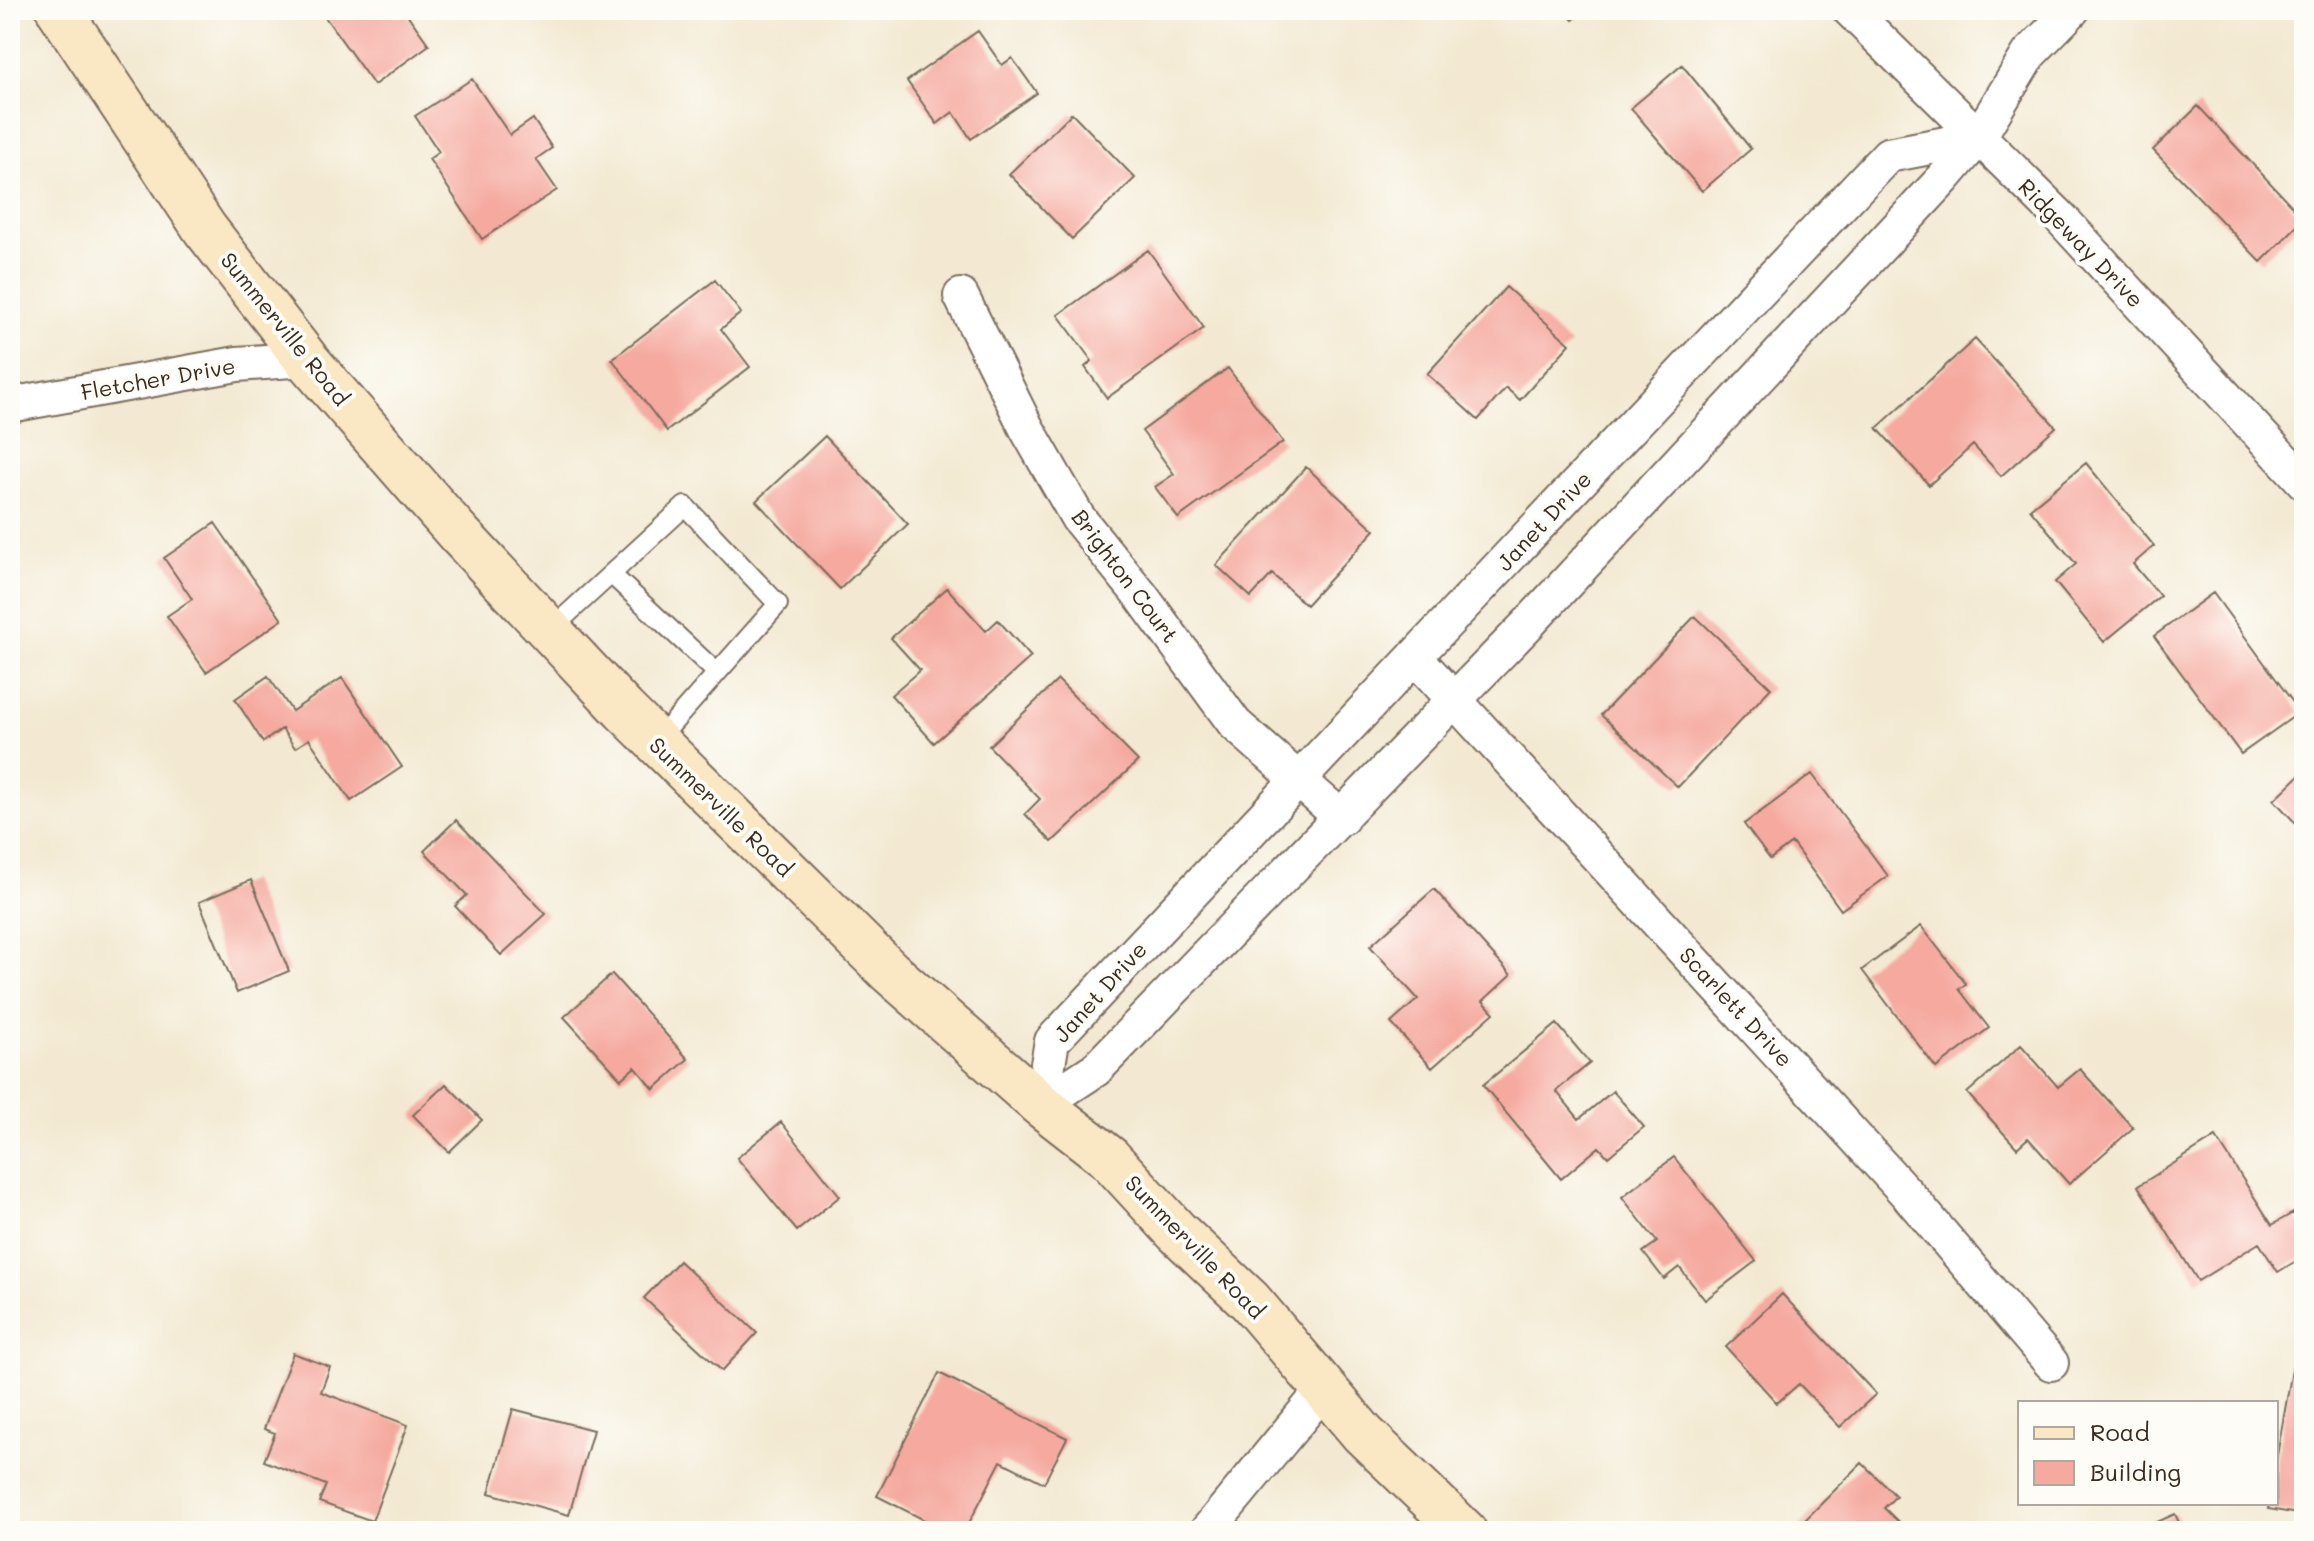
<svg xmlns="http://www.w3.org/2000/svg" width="2314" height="1541" font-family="Mali,sans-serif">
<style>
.building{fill:#f5a99f}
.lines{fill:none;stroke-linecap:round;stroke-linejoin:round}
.lane-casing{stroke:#7b6d5d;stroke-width:22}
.street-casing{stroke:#7b6d5d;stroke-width:38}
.secondary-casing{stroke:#7b6d5d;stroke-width:48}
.lane{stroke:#fff;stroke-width:18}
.street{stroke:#fff;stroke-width:34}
.secondary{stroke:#fae7c3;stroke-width:44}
.labels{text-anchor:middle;stroke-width:8;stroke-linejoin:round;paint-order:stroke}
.street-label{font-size:22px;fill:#3b2a1e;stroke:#fdfcf7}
</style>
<rect width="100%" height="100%" fill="#fdfcf7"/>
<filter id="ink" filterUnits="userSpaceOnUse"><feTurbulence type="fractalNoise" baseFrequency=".0125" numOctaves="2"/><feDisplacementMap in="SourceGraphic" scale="16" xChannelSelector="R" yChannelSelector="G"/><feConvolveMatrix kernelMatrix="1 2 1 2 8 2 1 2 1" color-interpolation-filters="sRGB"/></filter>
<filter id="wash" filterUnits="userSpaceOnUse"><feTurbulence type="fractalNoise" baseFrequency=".006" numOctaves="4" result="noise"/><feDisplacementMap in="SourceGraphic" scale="32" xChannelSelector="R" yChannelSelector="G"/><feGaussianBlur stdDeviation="1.8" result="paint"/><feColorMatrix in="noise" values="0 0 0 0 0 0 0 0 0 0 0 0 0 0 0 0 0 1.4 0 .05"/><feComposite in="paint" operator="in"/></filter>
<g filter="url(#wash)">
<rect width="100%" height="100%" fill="#f3e9d2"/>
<g id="blocks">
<path class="building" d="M 320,10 L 404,10 L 429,45 L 374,85 Z
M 1564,10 L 1585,10 L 1573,20 Z
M 978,31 L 1002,65 L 1012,58 L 1037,93 L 971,139 L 953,112 L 937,124 L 907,81 Z
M 1682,65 L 1751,149 L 1702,191 L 1631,108 Z
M 472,79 L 510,135 L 533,119 L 552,148 L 536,159 L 557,190 L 482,239 L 429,159 L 439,152 L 415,116 Z
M 2198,106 L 2304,219 L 2261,262 L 2153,150 Z
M 1072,113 L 1135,178 L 1072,239 L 1009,174 Z
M 1148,250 L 1204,328 L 1107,398 L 1085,367 L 1092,361 L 1058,315 Z
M 715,280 L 741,313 L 721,329 L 750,367 L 667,431 L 612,359 Z
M 1506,287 L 1570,344 L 1520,400 L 1506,388 L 1478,420 L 1427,374 Z
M 1975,339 L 2056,427 L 2001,476 L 1973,445 L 1929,485 L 1877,428 Z
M 1228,368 L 1283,442 L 1178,518 L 1155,487 L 1174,474 L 1142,431 Z
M 825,436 L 908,524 L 840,589 L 756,501 Z
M 2086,463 L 2154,546 L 2133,564 L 2160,596 L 2104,642 L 2055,582 L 2076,564 L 2030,509 Z
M 1306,467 L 1375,530 L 1306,605 L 1272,574 L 1251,597 L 1216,565 Z
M 215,523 L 282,620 L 206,672 L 167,616 L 192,599 L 164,558 Z
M 947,588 L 986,631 L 998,620 L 1031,657 L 934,743 L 891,695 L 920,670 L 891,638 Z
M 2213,593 L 2300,712 L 2241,754 L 2154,636 Z
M 1695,616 L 1771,688 L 1678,787 L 1601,715 Z
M 268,676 L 292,711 L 342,678 L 402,767 L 351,801 L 309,739 L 295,748 L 282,729 L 263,742 L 235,699 Z
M 1058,680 L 1138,761 L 1052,842 L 1025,814 L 1040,799 L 989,746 Z
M 2304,771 L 2304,832 L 2274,800 Z
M 1812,774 L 1888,876 L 1841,910 L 1792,843 L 1770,859 L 1744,824 Z
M 456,820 L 546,914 L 501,955 L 455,906 L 467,895 L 424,851 Z
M 251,880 L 289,971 L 237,993 L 199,902 Z
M 1434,889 L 1511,975 L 1483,1001 L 1494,1013 L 1432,1068 L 1391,1023 L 1418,999 L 1370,946 Z
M 1921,926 L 1966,984 L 1959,989 L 1989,1028 L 1936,1068 L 1862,970 Z
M 612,974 L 688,1059 L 654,1089 L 635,1067 L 621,1079 L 564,1017 Z
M 1557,1024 L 1590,1063 L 1556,1091 L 1579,1119 L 1613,1091 L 1644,1127 L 1608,1157 L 1599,1147 L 1561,1179 L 1483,1085 Z
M 2021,1045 L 2058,1087 L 2080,1069 L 2133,1128 L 2069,1184 L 2028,1138 L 2017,1148 L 1967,1093 Z
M 446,1084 L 482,1120 L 449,1152 L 413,1115 Z
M 781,1122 L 840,1196 L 797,1231 L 737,1158 Z
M 2216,1137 L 2272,1225 L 2293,1213 L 2304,1229 L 2304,1256 L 2278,1272 L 2259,1243 L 2198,1281 L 2138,1186 Z
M 1674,1157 L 1756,1261 L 1705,1300 L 1679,1267 L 1664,1279 L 1643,1252 L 1657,1242 L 1622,1197 Z
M 679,1261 L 757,1333 L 722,1371 L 644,1298 Z
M 1782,1294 L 1876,1394 L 1840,1427 L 1799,1384 L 1777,1403 L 1726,1347 Z
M 2296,1347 L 2304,1348 L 2304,1515 L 2268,1509 L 2269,1503 L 2276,1503 L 2276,1461 Z
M 293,1353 L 330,1367 L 321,1392 L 408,1425 L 372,1521 L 319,1502 L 326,1485 L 264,1461 L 275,1433 L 264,1429 Z
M 939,1373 L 1067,1438 L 1044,1483 L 1001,1461 L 965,1531 L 946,1531 L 877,1496 Z
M 513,1409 L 593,1430 L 569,1515 L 489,1493 Z
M 1862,1463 L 1896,1496 L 1884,1508 L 1908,1531 L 1800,1531 L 1797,1528 Z
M 2175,1514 L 2183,1531 L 2137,1531 Z"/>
</g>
</g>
<g filter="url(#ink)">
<use href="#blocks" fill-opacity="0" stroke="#7b6d5d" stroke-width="2"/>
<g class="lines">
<defs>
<path id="lane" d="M 611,574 L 716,672
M 549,631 L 685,506 L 778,604 L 656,742"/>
<path id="street" d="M 1850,10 L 2058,215 L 2304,482
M 961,296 L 1027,429 L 1078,518 L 1142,597 L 1235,724 L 1342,818
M 10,405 L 237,364 L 306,359
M 1415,657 L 1910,1197 L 2051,1363
M 1041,1105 L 1096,1069 L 1529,623 L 1944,178 L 1978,138 L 2029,54 L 2072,10
M 1041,1105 L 1052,1041 L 1888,155 L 1978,138
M 1207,1531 L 1324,1389"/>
<path id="secondary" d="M 59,10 L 205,229 L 306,359 L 458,533 L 624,710 L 890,972 L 1041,1105 L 1109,1158 L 1176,1231 L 1250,1301 L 1363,1434 L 1464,1531"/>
</defs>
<use href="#lane" class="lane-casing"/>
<use href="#street" class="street-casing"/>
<use href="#secondary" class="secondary-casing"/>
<use href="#lane" class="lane"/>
<use href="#street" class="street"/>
<use href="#secondary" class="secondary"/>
</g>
</g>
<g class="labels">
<g class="street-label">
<text transform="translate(2081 243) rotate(46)" y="8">Ridgeway Drive</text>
<text transform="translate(285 329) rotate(51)" y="8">Summerville Road</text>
<text transform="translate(158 379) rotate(-10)" y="8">Fletcher Drive</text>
<text transform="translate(1544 521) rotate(-47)" y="8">Janet Drive</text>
<text transform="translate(1125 576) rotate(53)" y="8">Brighton Court</text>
<text transform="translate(721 807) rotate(44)" y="8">Summerville Road</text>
<text transform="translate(1100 992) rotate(-48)" y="8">Janet Drive</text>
<text transform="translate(1736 1007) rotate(47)" y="8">Scarlett Drive</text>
<text transform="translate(1195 1247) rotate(46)" y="8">Summerville Road</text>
</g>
</g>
<rect width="2314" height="1541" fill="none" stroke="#fdfcf7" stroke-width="40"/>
<rect x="2018" y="1401" width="260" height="104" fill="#fdfcf7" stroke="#afa8a0" stroke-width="2"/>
<rect x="2034" y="1427" width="40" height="12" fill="#fae7c3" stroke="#afa8a0" stroke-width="2"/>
<text x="2090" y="1441" font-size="24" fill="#3b2a1e">Road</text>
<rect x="2034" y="1461" width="40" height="24" fill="#f5a99f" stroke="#afa8a0" stroke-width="2"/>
<text x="2090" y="1481" font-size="24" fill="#3b2a1e">Building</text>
</svg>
